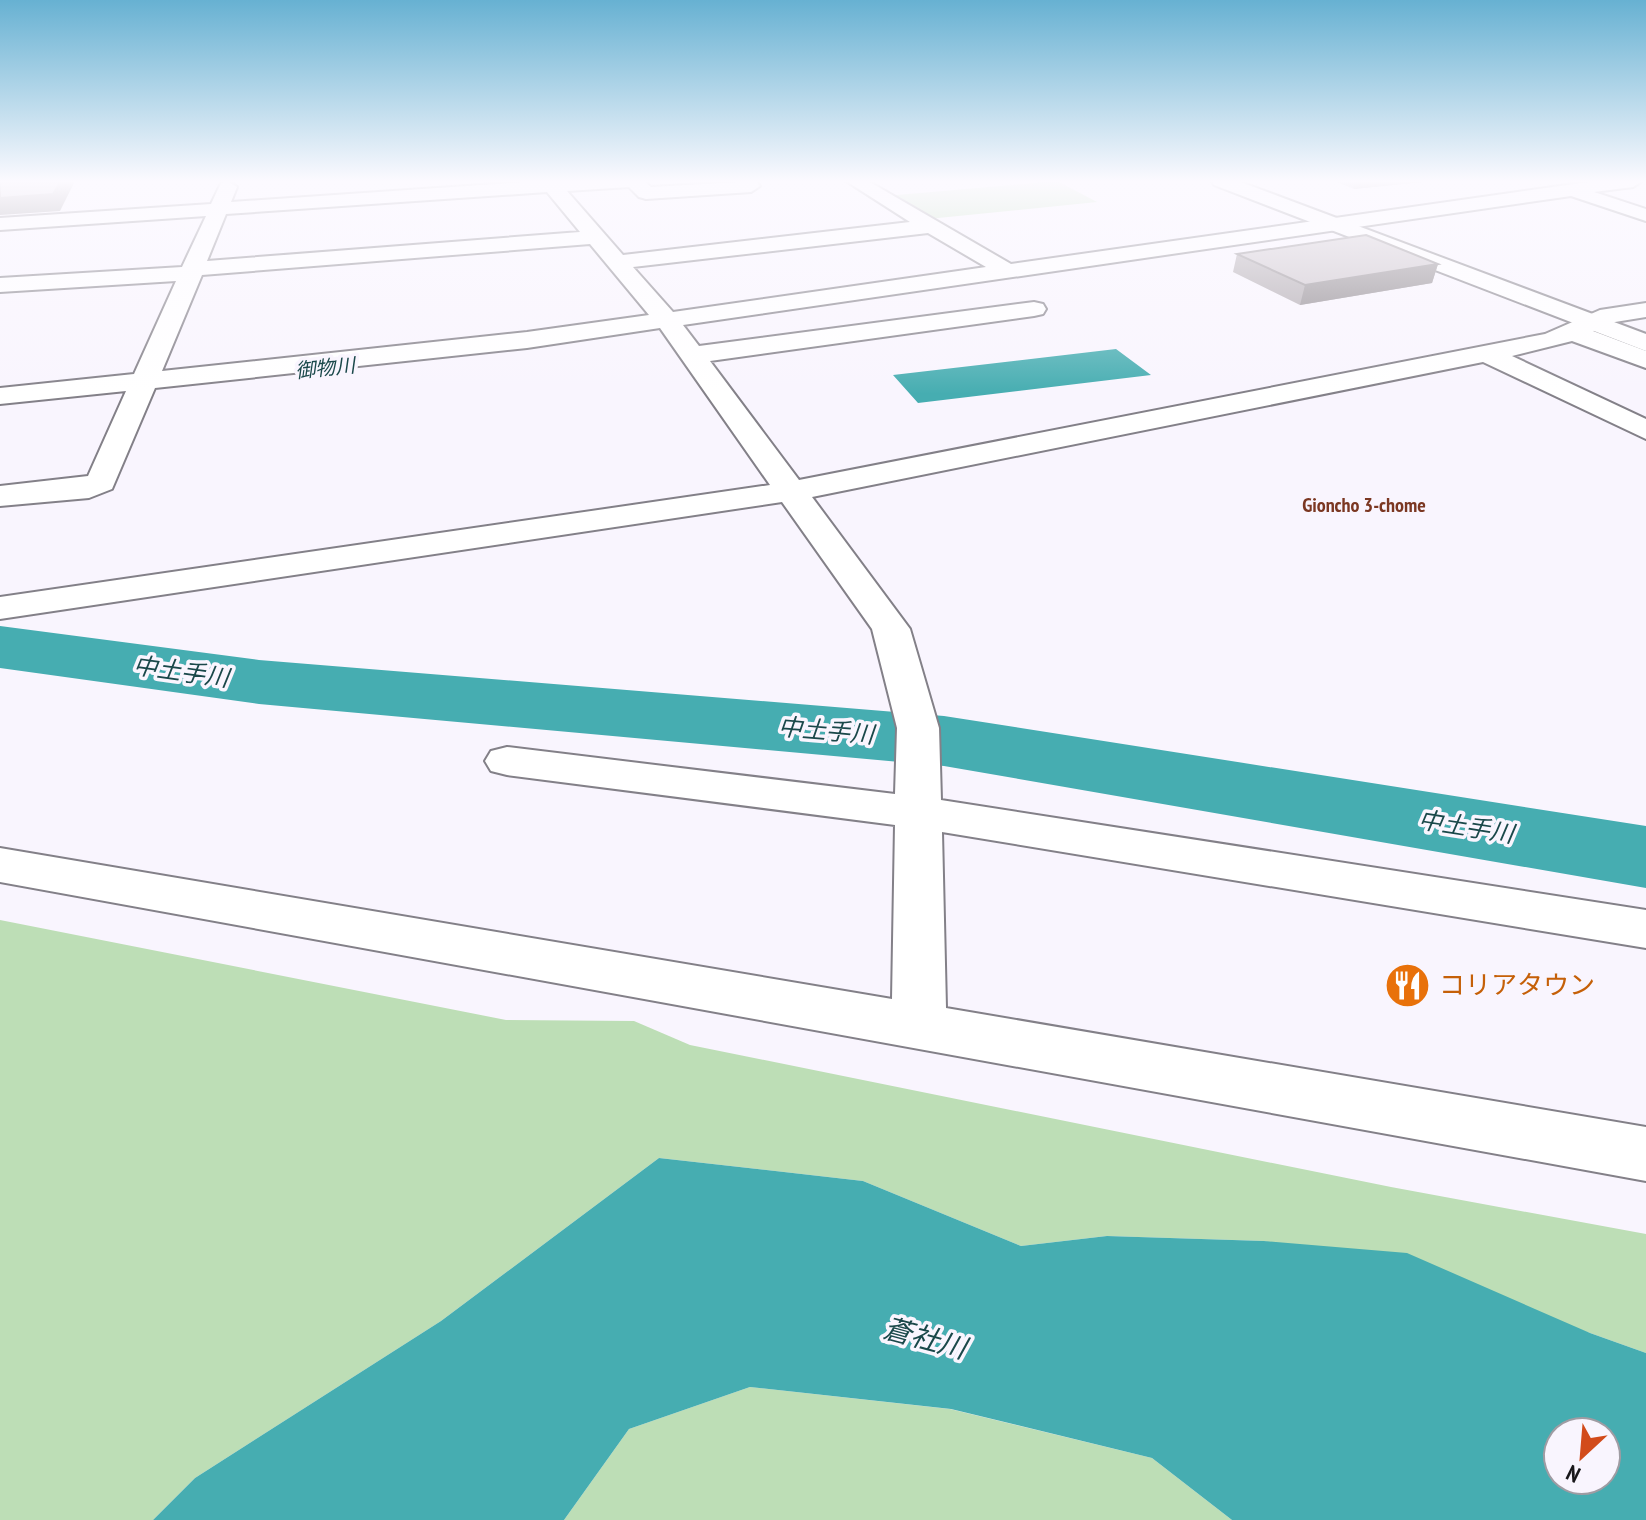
<svg xmlns="http://www.w3.org/2000/svg" width="1646" height="1520" font-family="'PT Sans Narrow','Noto Sans JP',sans-serif">
<style>
.green{fill:#bddeb6}
.water{fill:#46adb1;fill-rule:evenodd}
.lines{fill:none;stroke-linecap:round;stroke-linejoin:round}
.river{fill:#46adb1;fill-rule:evenodd}
.street-casing{stroke:#838088;stroke-width:4}
.secondary-casing{stroke:#838088;stroke-width:4}
.street{fill:#fff;fill-rule:evenodd}
.secondary{fill:#fff;fill-rule:evenodd}
.wall{fill:#ada6ac}
.shaded-wall{fill:#8d878c}
.building{fill:#c9c1c8;stroke:#8d878c;stroke-width:2}
.labels{text-anchor:middle;stroke-width:7;stroke-linejoin:round;paint-order:stroke}
.far-water-label{font-size:20px;font-style:italic;fill:#1a484a;stroke:#f9f5fe}
.far-neighbourhood-label{font-size:20px;font-weight:bold;fill:#7b3722;stroke:#f9f5fe}
.water-label{font-size:24px;font-style:italic;fill:#1a484a;stroke:#f9f5fe}
.near-food-label{font-size:26px;fill:#c56008;stroke:#f9f5fe;text-anchor:start}
.near-water-label{font-size:28px;font-style:italic;fill:#1a484a;stroke:#f9f5fe}
</style>
<rect width="100%" height="100%" fill="#f9f5fe"/>
<path class="green" d="M 1057,181 L 1097,202 L 928,219 L 885,196 Z
M 0,920 L 506,1020 L 634,1021 L 690,1045 L 1391,1187 L 1646,1234 L 1646,1353 L 1590,1333 L 1264,1241 L 1107,1236 L 1021,1246 L 863,1181 L 659,1158 L 441,1321 L 195,1478 L 153,1520 L 0,1520 Z
M 750,1387 L 950,1409 L 1152,1458 L 1232,1520 L 564,1520 L 629,1429 Z"/>
<path class="water" d="M 1116,349 L 1151,375 L 918,403 L 893,375 Z
M 659,1158 L 863,1181 L 1021,1246 L 1107,1236 L 1264,1241 L 1407,1253 L 1590,1333 L 1646,1353 L 1646,1520 L 1232,1520 L 1152,1458 L 951,1409 L 750,1387 L 629,1429 L 564,1520 L 153,1520 L 195,1478 L 441,1321 ZM 1606,1432 L 1606,1480 L 1558,1480 L 1558,1432 Z"/>
<g class="lines">
<path class="river" d="M 0,626 L 259,660 L 944,716 L 1646,826 L 1646,888 L 944,766 L 259,704 L 0,668 Z"/>
<defs>
<path id="street" d="M 228,181 L 237,187 L 231,202 L 539,181 L 644,181 L 651,187 L 756,181 L 760,186 L 751,192 L 646,199 L 639,197 L 629,187 L 567,191 L 623,255 L 910,222 L 846,181 L 868,181 L 1011,264 L 1595,181 L 1642,181 L 1633,187 L 1594,192 L 1646,209 L 1646,221 L 1571,196 L 683,325 L 699,346 L 1034,302 L 1043,304 L 1046,309 L 1043,314 L 1034,316 L 710,361 L 799,480 L 1545,334 L 1600,310 L 1646,303 L 1646,317 L 1615,322 L 1593,331 L 1646,351 L 1646,368 L 1572,341 L 1512,356 L 1646,419 L 1646,439 L 1483,362 L 812,497 L 910,629 L 939,728 L 941,800 L 1646,910 L 1646,948 L 942,832 L 946,1008 L 1646,1127 L 1646,1181 L 0,882 L 0,848 L 892,999 L 895,825 L 507,775 L 491,771 L 485,761 L 491,751 L 507,747 L 895,794 L 897,728 L 872,629 L 782,502 L 0,619 L 0,597 L 770,485 L 660,328 L 527,348 L 155,388 L 112,489 L 89,498 L 0,506 L 0,486 L 88,476 L 126,391 L 0,404 L 0,388 L 134,374 L 176,281 L 0,292 L 0,278 L 182,267 L 206,216 L 0,230 L 0,218 L 211,204 L 221,183 ZM 547,192 L 580,232 L 207,261 L 226,214 ZM 928,233 L 986,267 L 673,312 L 633,267 ZM 590,244 L 649,315 L 527,332 L 162,371 L 202,275 Z"/>
<path id="secondary" d="M 1212,181 L 1238,181 L 1646,334 L 1646,351 L 1214,185 Z"/>
</defs>
<use href="#street" class="street-casing"/>
<use href="#secondary" class="secondary-casing"/>
<use href="#street" class="street"/>
<use href="#secondary" class="secondary"/>
</g>
<path class="wall" d="M 1334,181 L 1431,181 L 1354,189 Z
M 1237,254 L 1438,264 L 1432,283 L 1300,305 L 1233,272 Z"/>
<path class="shaded-wall" d="M 61,181 L 74,181 L 74,183 L 60,211 L 0,215 L 0,198 Z
M 1356,181 L 1431,181 L 1354,189 Z
M 1438,264 L 1432,283 L 1300,305 L 1305,285 Z"/>
<path class="building" d="M 0,181 L 61,181 L 53,194 L 0,198 Z
M 1366,235 L 1438,264 L 1305,285 L 1237,254 Z"/>
<linearGradient id="sky" x2="0" y2="1"><stop stop-color="#67b1d2"/><stop offset="0.46" stop-color="#fcfaff"/><stop offset="1" stop-color="#fcfaff" stop-opacity="0"/></linearGradient>
<rect width="1646" height="394" fill="url(#sky)"/>
<defs>
<symbol id="restaurant-disc" viewBox="-11 -11 22 22"><circle r="9.5" fill="#e8710a" stroke="#f9f5fe"/><path d="M-5-6h1v4h1v-4h1v4h1v-4h1v5L-1.5 .5V6h-2V.5L-5-1ZM5-6V6H3V1.5H1.5Q1.5-4 5-6Z" fill="#fff"/></symbol>
</defs>
<g fill-rule="evenodd">
<use href="#restaurant-disc" x="1382" y="960" width="51" height="51"/>
</g>
<g class="labels">
<g class="far-water-label">
<text transform="translate(325 368) rotate(-6)" y="7">御物川</text>
</g>
<g class="far-neighbourhood-label">
<text x="1364" y="512">Gioncho 3-chome</text>
</g>
<g class="water-label">
<text transform="translate(181 672) rotate(8)" y="8">中土手川</text>
<text transform="translate(826 731) rotate(5)" y="8">中土手川</text>
<text transform="translate(1466 827) rotate(9)" y="8">中土手川</text>
</g>
<g class="near-food-label">
<text x="1439" y="994">コリアタウン</text>
</g>
<g class="near-water-label">
<text transform="translate(925 1338) rotate(15)" y="10">蒼社川</text>
</g>
</g>
<g transform="translate(1582 1456) rotate(206)"><circle r="38" fill="#f9f5fe" stroke="#9f9ca3" stroke-width="2"/>
<path d="M0-6L14 30L0 20L-14 30Z" fill="#d24b1b"/>
<text y="-12" font-size="22" font-weight="bold" text-anchor="middle" fill="#18171a">N</text>
</g>
</svg>
